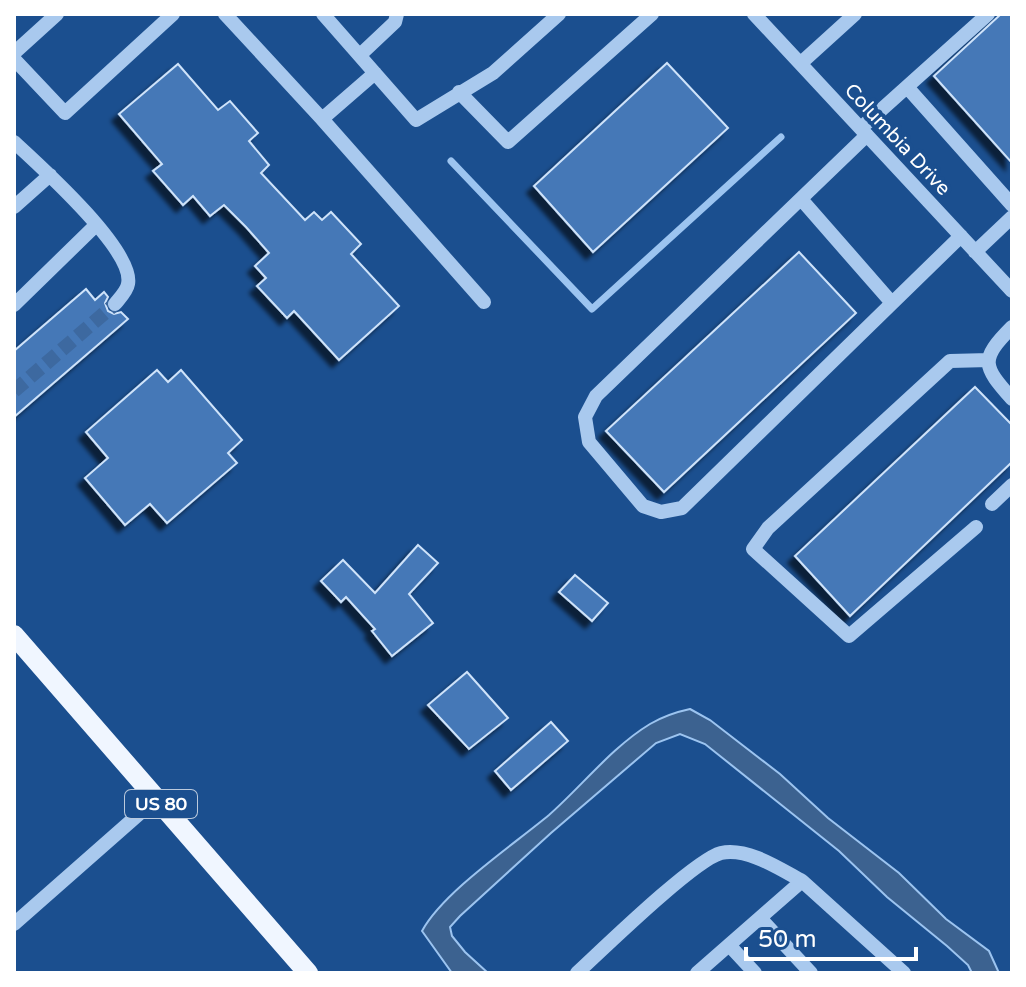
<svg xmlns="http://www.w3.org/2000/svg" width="1026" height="987" font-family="'Varela Round',sans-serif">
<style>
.water{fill:#3c6290;stroke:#9cc4f0;stroke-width:2}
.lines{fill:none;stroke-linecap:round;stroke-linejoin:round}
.stream{stroke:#9cc4f0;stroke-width:7}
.building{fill:#4478b7;stroke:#cfe3fa;stroke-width:2;filter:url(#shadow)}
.minor-tunnel{stroke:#3d69a0;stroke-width:14;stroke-dasharray:14 7;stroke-linecap:butt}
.minor{stroke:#a9c9ee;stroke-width:14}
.major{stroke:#f0f6ff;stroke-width:20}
.labels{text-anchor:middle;stroke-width:8;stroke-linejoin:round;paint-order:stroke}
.shield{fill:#1b4f8f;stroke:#bbcadd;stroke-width:2}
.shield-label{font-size:18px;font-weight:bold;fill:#fff}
.street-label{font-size:20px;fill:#fff;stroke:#1b4f8f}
</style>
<defs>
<filter id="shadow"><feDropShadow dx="-7" dy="7" stdDeviation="2" flood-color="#0009"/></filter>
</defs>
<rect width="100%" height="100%" fill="#1b4f8f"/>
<path class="water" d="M 690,709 L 710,720 L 780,774 L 828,818 L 899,873 L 946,919 L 989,951 L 999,973 L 972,973 L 968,965 L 947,946 L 887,897 L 839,851 L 705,744 L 680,734 L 656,743 L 551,833 L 460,916 L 450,927 L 452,936 L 465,952 L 488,973 L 452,973 L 422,931 C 443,892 513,845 549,815 C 582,786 612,747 650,724 C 662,717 676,712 690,709 Z"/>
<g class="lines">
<path class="stream" d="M 451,161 L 592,309 L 781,137"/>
</g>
<path class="building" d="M 1001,14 L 1012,14 L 1012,163 L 934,76 Z
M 667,63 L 728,128 L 593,252 L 534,186 Z
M 178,64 L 218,110 L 230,101 L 258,133 L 249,141 L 269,165 L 261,173 L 305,220 L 314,212 L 322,220 L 331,212 L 361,244 L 351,254 L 399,306 L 339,360 L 294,311 L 287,318 L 257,286 L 266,278 L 255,266 L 269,253 L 246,227 L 224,205 L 210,216 L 193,196 L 183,205 L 153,171 L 162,164 L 119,114 Z
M 799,252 L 856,313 L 664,492 L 606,431 Z
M 86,289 L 95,300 L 104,292 L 108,297 L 105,303 L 108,311 L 114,314 L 121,312 L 128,319 L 14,417 L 14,351 Z
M 157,370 L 168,382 L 181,370 L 242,440 L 228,453 L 237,463 L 167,523 L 150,504 L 125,525 L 85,478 L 108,458 L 86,432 Z
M 975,387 L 1012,425 L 1012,462 L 850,616 L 795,556 Z
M 418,545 L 438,563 L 409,594 L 433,623 L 392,656 L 372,631 L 375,629 L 346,597 L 341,602 L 321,581 L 343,560 L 375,593 Z
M 575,575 L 608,603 L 592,621 L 559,592 Z
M 467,672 L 508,718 L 469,749 L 428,705 Z
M 551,722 L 568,741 L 511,790 L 495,771 Z"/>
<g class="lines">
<path class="minor-tunnel" d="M 14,391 L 115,304"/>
<path class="minor" d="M 225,14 L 322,119 L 375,73
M 323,14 L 416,120 L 493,73 L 559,14
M 754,14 L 1012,291
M 14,53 L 57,14
M 360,55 L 395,22 L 397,14
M 14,59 L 65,113 L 173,14
M 801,63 L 855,14
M 907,87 L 1012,205
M 459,92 L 508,142 L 652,14
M 322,119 L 484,302
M 861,128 L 988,14
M 867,135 L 596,396 L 585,417 L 589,442 L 643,506 L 661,512 L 682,508 L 961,236
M 14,142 C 39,165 135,251 128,284 C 127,291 119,299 115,304
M 801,199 L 892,303
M 14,207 L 50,175
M 975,252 L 1012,217
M 14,305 L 96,225
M 1012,327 C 979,360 983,366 1012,399
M 992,504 L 1012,485
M 976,527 L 849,636 L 753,549 L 768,528 L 950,361 L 989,360
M 760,918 L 811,973
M 14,924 L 156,799
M 729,945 L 755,973
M 577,973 C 602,950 694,860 721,853 C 747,847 780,869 802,881
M 697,973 L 802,881 L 904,973"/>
<path class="major" d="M 14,635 L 308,973"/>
</g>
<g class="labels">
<rect class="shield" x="125" y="790" width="72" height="28" rx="6"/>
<g class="shield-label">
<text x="161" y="810">US 80</text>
</g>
<g class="street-label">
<text transform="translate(898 139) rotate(47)" y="7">Columbia Drive</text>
</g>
</g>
<rect width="1026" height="987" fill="none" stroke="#ffffff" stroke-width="32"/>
<path d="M746 947v12h170v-12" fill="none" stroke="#ffffff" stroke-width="4"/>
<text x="758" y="947" font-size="24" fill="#ffffff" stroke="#1b4f8f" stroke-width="6" paint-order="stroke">50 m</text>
</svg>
